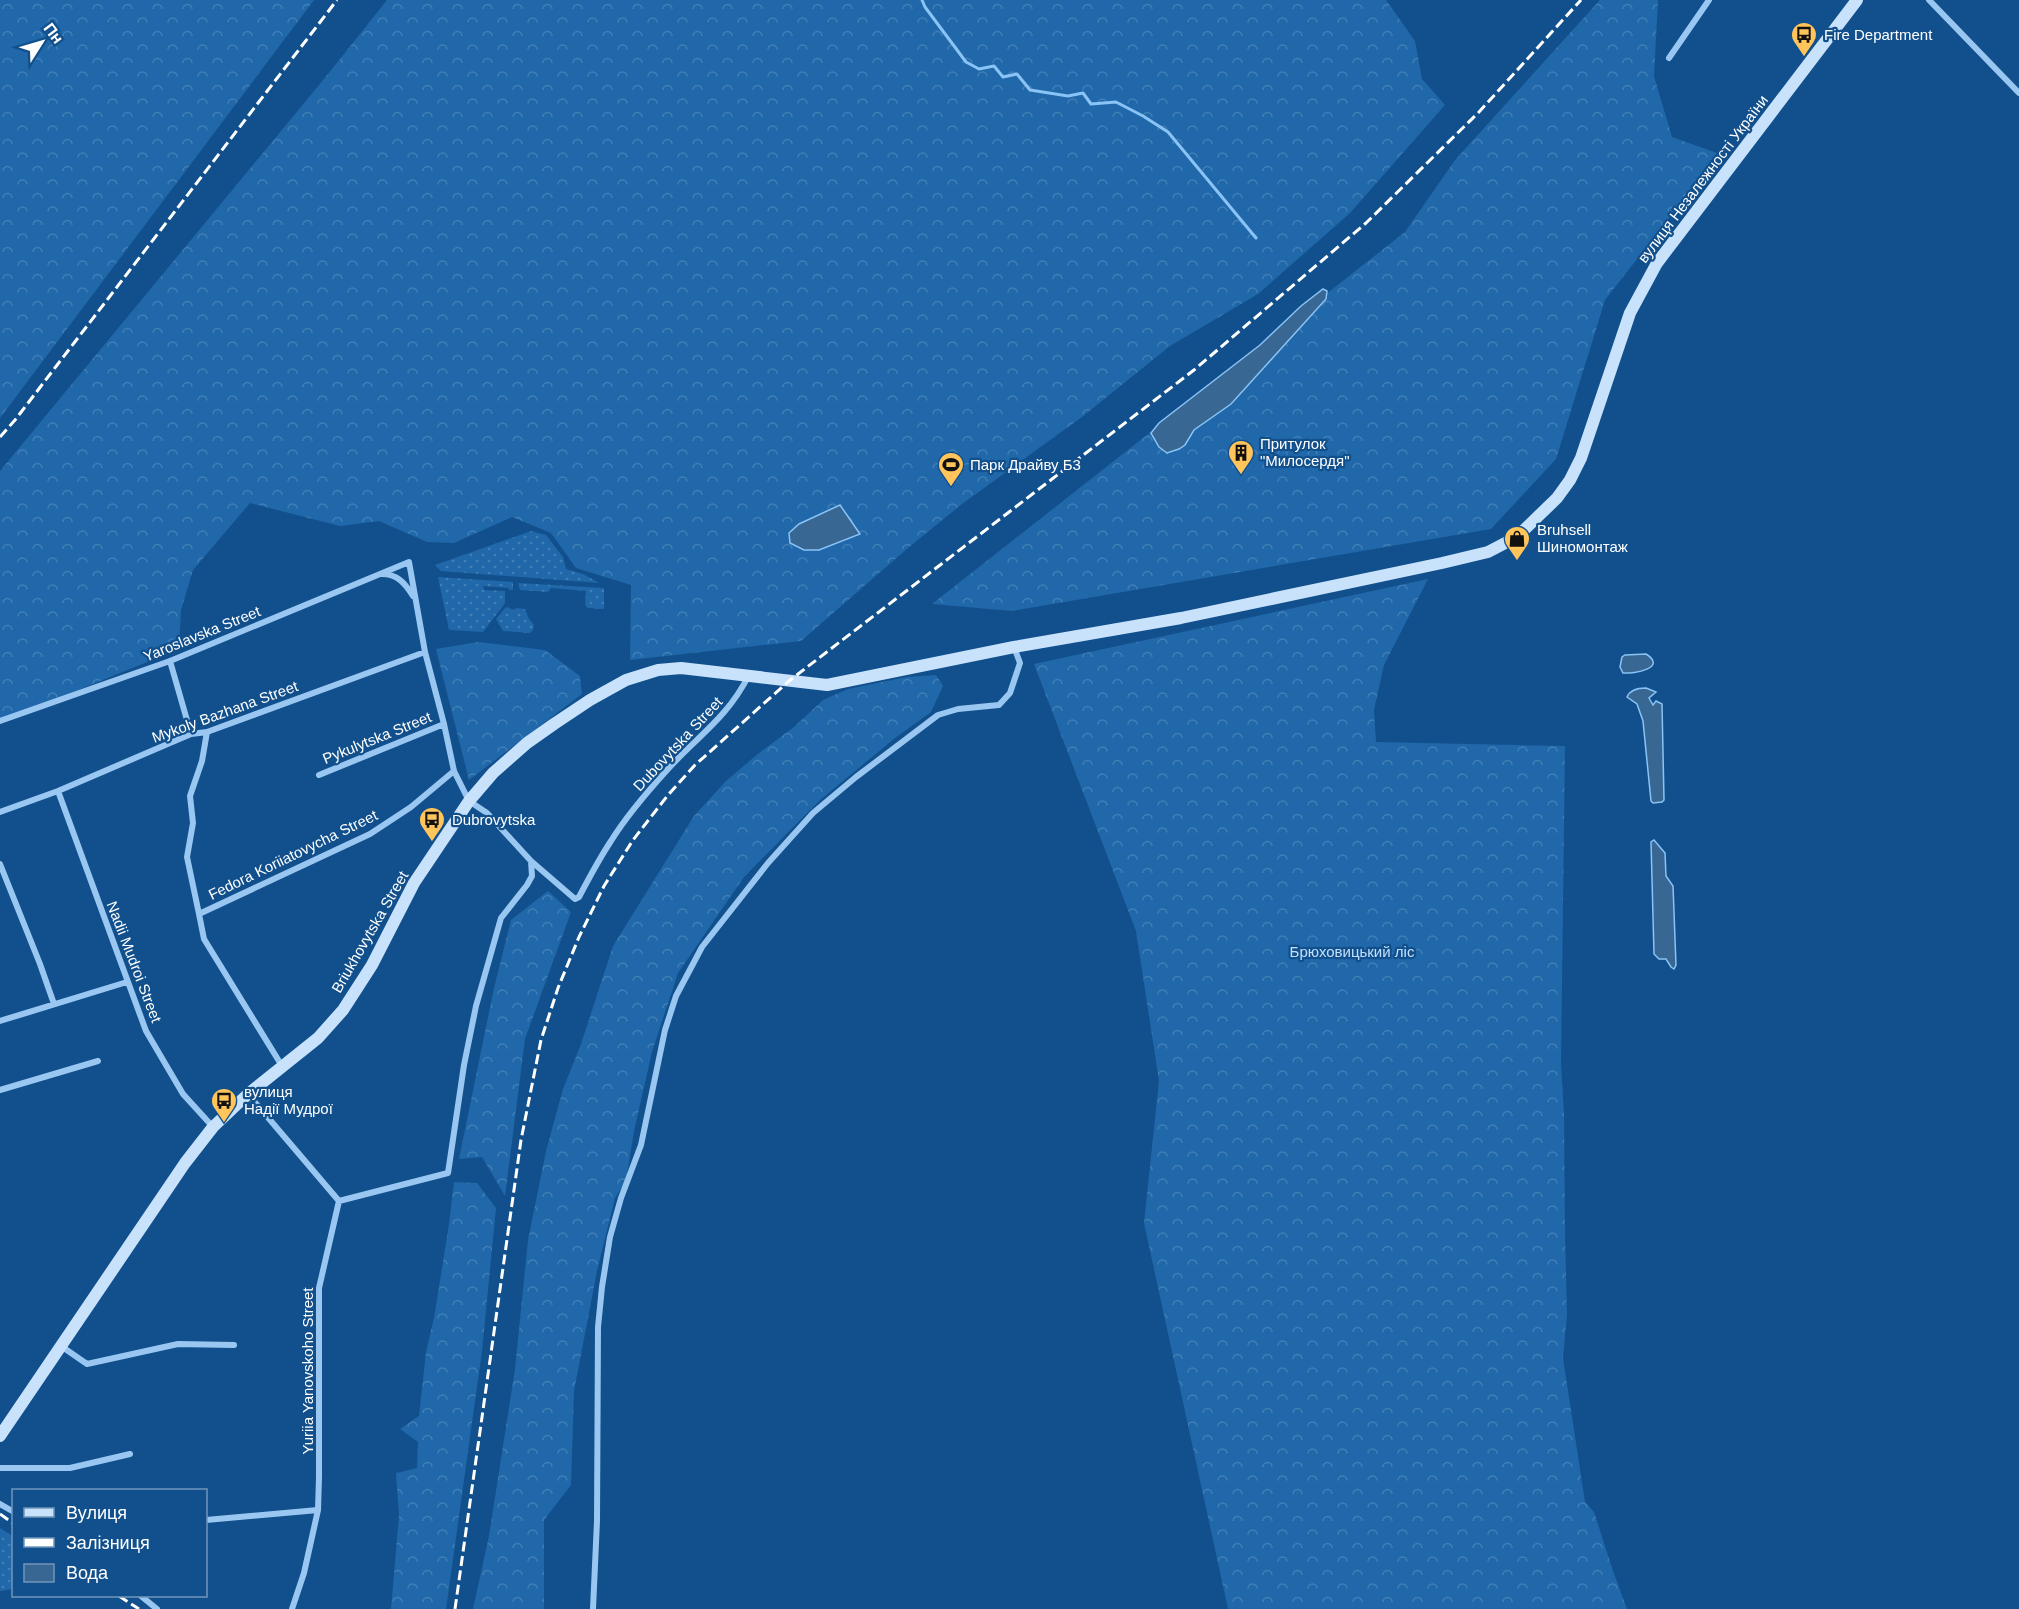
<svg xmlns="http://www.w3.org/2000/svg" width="2019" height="1609" font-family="Helvetica,sans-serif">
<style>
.grass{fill:url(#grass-dots)}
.forest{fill:url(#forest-crowns)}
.water{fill:#386794;stroke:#8ac3f5;stroke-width:1.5}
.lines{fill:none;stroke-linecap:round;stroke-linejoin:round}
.stream{stroke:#8ac3f5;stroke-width:3}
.street{stroke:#99c7f2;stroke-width:6}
.secondary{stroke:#c8e2fc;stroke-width:12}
.rail{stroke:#fff;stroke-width:3;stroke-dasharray:10 4.5;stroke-linecap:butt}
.labels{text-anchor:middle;stroke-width:4.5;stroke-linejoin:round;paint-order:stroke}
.poi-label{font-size:15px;fill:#fff;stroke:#11508c;text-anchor:start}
.street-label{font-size:15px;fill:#fff;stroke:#11508c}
.park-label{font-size:15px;fill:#c0e0fd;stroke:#11508c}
</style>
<defs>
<pattern id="grass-dots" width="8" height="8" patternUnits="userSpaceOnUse" patternTransform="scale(1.5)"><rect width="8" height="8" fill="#2068aa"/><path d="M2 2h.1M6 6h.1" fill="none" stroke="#417fb7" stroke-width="1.8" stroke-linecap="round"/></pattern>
<pattern id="forest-crowns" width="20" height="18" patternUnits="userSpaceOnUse" patternTransform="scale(1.5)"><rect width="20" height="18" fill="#2068aa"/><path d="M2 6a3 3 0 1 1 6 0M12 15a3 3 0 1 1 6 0" fill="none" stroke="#417fb7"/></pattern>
</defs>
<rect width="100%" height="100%" fill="#11508c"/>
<path class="grass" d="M 531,531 L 546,535 L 563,557 L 566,569 L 583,574 L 599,583 L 441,571 L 435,565 Z
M 438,577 L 513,582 L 513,590 L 509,590 L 509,588 L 483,586 L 484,590 L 505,591 L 505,603 L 483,632 L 449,630 Z
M 518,583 L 604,588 L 604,609 L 588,608 L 585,605 L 586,591 L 551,588 L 548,592 L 520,590 Z
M 508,607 L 513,610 L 517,608 L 525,609 L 529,619 L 534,625 L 533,630 L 530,633 L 503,631 L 496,619 L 505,608 Z
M 0,1528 L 14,1537 L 13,1589 L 0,1591 Z"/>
<path class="forest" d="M 0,0 L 314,0 L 0,418 Z
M 387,0 L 1386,0 L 1415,41 L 1422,79 L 1445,105 L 1350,213 L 1258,294 L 1170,346 L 1082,417 L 962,504 L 908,548 L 801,641 L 630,660 L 631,585 L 576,568 L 551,533 L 512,517 L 454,543 L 427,542 L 379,521 L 340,526 L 250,503 L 193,570 L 181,610 L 179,649 L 71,693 L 0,718 L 0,471 L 324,79 Z
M 1600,0 L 1658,0 L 1654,76 L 1672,137 L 1717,153 L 1680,204 L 1605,300 L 1556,459 L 1491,529 L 1012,611 L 932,604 L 1405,232 L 1455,160 Z
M 1428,579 L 1384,665 L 1374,710 L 1376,742 L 1565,746 L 1561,1063 L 1564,1114 L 1565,1231 L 1567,1315 L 1563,1358 L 1585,1502 L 1594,1512 L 1613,1571 L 1627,1609 L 1228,1609 L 1144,1223 L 1159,1081 L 1136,931 L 1034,664 Z
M 478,642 L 545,650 L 580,676 L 582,694 L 469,780 L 436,649 Z
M 936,675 L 943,686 L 931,712 L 895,738 L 820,800 L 744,877 L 678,973 L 652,1052 L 634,1131 L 626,1181 L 615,1198 L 597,1271 L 574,1391 L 571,1485 L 544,1520 L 544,1609 L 473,1609 L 489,1536 L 515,1369 L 528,1240 L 546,1151 L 563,1089 L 581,1044 L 613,946 L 694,816 L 726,781 L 759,753 L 794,727 L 823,700 L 848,689 L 907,677 Z
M 548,891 L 571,912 L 525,1039 L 505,1196 L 482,1157 L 459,1159 L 494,988 L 511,920 Z
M 454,1182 L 477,1183 L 496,1208 L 482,1351 L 446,1609 L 391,1609 L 399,1516 L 396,1473 L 417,1468 L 418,1442 L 400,1429 L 419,1416 L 426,1352 L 434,1318 L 449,1224 Z"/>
<path class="water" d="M 1323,289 L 1327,291 L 1326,299 L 1231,404 L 1194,430 L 1185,445 L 1179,449 L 1167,453 L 1159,447 L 1151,433 L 1159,423 L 1260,345 L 1301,306 Z
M 840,505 L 860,534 L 819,550 L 804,550 L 790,543 L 789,533 L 799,524 Z
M 1646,654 C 1668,668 1634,674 1623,673 L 1620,667 L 1622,657 L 1625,655 Z
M 1646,688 L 1656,692 L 1649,698 L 1653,705 L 1656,701 L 1662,704 L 1664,800 L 1662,802 L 1653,803 L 1651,801 L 1643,721 L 1637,704 L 1627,697 C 1630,690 1639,688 1646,688 Z
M 1654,840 L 1665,853 L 1666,876 L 1673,886 L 1676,965 L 1674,969 L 1671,967 L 1666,959 L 1659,959 L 1654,954 L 1651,842 Z"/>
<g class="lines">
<path class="stream" d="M 922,0 L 925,7 L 966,62 L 979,69 L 994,66 L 1003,77 L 1017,74 L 1030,90 L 1068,96 L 1083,93 L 1091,104 L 1116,102 L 1143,116 L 1168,132 L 1256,238"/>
<path class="street" d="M 1929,0 L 2019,93
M 1669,58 L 1709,0
M 382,574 C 397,574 405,583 413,596
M 170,661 L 191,734
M 0,721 L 170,661 L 409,562 L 425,652 L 444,724 L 454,771 L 469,801 L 487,813 L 531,861 L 575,899 L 579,897 C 589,878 599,859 611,841 C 627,815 648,791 668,769 C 699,735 727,718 749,675
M 207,732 L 202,761 L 190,796 L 193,823 L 187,857 L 199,914 L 204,939 L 282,1066
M 319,775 L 444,724
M 58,791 L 146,1031 L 183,1094 L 213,1127
M 0,812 L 58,791 L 191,734 L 207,732 L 425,652
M 0,864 L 40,964 L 54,1004
M 199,914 L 370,834 L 411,807 L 454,771
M 0,1021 L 127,982
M 0,1090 L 98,1061
M 248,1094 L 339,1201 L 319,1288 L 319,1477 L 318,1510 L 304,1573 L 292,1609
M 339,1201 L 448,1173 L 464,1065 L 476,1006 L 501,918 L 527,885 L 532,876 L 531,861
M 61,1346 L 87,1364 L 178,1344 L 234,1345
M 0,1468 L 70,1468 L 130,1454
M 0,1504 L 14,1512
M 206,1520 L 318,1510
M 141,1596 L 157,1609
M 593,1609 L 597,1521 L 598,1327 L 602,1287 L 610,1237 L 621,1198 L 641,1145 L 665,1030 L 676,996 L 702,947 L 768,863 L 813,813 L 856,777 L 938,715 L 958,709 L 999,705 L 1010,693 L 1020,663 L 1014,647"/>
<path class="secondary" d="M 0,1436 L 185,1163 L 213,1127 L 248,1094 L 318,1038 L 343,1010 L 372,965 L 414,883 L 469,801 L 493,773 L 527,743 L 554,724 L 590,700 L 626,680 L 658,670 L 681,668 L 827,685 L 1014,647 L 1181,618 L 1442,563 L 1488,552 L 1511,540 L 1524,530 L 1557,498 L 1570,480 L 1581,458 L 1630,313 L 1657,263 L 1857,0"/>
<path class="rail" d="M 0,437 L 15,420 L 337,0
M 0,1514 L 14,1524
M 119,1596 L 139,1609
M 455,1609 L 521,1140 L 541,1040 L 558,988 L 579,937 L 604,886 L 633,840 L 668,795 L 695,765 L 789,681 L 1194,370 L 1366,223 L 1479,112 L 1581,0"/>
</g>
<defs>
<symbol id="bus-pin" viewBox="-11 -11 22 30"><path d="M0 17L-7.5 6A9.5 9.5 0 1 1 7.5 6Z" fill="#ffc45a" stroke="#11508c"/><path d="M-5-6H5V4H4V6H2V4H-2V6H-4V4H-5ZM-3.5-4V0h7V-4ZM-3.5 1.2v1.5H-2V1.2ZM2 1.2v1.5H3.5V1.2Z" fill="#111"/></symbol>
<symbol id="building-pin" viewBox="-11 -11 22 30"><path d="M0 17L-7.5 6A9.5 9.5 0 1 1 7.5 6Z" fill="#ffc45a" stroke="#11508c"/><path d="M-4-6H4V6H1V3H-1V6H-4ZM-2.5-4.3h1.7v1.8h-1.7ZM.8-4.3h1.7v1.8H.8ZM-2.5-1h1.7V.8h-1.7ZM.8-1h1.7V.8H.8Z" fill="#111"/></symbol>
<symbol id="stadium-pin" viewBox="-11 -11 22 30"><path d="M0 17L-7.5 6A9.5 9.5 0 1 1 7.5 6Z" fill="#ffc45a" stroke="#11508c"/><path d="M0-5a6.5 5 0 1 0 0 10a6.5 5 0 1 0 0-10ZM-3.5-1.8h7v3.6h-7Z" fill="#111"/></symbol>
<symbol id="shop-pin" viewBox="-11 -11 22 30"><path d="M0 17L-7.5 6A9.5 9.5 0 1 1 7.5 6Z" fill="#ffc45a" stroke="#11508c"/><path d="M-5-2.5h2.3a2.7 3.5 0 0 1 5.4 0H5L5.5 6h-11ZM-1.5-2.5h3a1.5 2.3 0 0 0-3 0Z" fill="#111"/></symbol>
</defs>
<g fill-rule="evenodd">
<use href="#bus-pin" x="1789" y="20" width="30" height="40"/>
<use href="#building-pin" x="1226" y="438" width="30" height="40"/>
<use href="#stadium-pin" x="936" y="450" width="30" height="40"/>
<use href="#shop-pin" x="1502" y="524" width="30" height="40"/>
<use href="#bus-pin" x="417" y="805" width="30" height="40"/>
<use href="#bus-pin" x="209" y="1086" width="30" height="40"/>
</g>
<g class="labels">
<g class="poi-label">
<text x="1824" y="40">Fire Department</text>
<text x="1260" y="449">Притулок<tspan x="1260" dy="17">"Милосердя"</tspan></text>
<text x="970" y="470">Парк Драйву Б3</text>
<text x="1537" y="535">Bruhsell<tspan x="1537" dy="17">Шиномонтаж</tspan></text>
<text x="452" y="825">Dubrovytska</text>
<text x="244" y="1097">вулиця<tspan x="244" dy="17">Надії Мудрої</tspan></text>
</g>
<g class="street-label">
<text transform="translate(1703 179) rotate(-53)" y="5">вулиця Незалежності України</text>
<text transform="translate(202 634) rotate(-22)" y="5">Yaroslavska Street</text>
<text transform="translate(225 712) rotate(-20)" y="5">Mykoly Bazhana Street</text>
<text transform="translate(377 738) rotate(-22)" y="5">Pykulytska Street</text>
<text transform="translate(678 744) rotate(-47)" y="5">Dubovytska Street</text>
<text transform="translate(293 855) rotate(-26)" y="5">Fedora Koriiatovycha Street</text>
<text transform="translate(370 932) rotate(-60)" y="5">Briukhovytska Street</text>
<text transform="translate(134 962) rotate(69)" y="5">Nadii Mudroi Street</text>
<text transform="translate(308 1371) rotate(-90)" y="5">Yuriia Yanovskoho Street</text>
</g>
<g class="park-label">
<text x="1352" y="957">Брюховицький ліс</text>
</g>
</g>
<rect x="12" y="1489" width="195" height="108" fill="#11508c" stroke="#7096ba" stroke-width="1.5"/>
<rect x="24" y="1508" width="30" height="9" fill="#c8e2fc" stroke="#7096ba" stroke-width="1.5"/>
<text x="66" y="1519" font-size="18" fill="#ffffff">Вулиця</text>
<rect x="24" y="1538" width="30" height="9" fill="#ffffff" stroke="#7096ba" stroke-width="1.5"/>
<text x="66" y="1549" font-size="18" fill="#ffffff">Залізниця</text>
<rect x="24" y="1564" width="30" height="18" fill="#386794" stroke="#7096ba" stroke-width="1.5"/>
<text x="66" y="1579" font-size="18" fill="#ffffff">Вода</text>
<g transform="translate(42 42) rotate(53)" stroke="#11508c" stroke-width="4.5" paint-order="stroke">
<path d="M0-4.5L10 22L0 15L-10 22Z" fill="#ffffff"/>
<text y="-9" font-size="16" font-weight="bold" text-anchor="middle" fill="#ffffff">Пн</text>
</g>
</svg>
